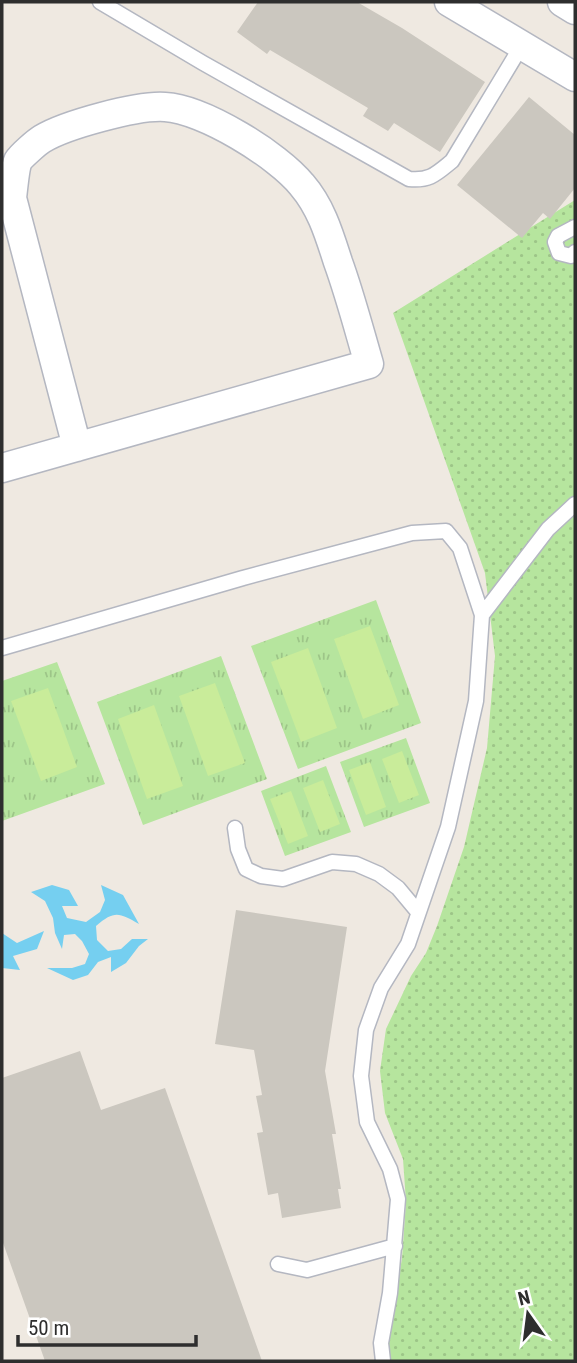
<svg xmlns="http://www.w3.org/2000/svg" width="577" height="1363" font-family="'Roboto Condensed',sans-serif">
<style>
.grass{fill:url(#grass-dots)}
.park{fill:url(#park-tufts)}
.pitch{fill:#c9ec9a}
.water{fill:#75cff0}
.building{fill:#cbc7bf}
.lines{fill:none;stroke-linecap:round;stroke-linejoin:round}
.lane-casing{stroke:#b4b7c1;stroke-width:17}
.street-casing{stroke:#b4b7c1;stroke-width:31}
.lane{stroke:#fff;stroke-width:14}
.street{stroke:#fff;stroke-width:28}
</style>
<defs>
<pattern id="grass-dots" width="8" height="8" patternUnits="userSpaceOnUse" patternTransform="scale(1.75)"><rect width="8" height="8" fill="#b6e59e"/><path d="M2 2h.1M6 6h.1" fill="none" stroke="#9dc588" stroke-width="1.8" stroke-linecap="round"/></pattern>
<pattern id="park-tufts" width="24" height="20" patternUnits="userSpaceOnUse" patternTransform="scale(1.75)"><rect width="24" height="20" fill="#b6e59e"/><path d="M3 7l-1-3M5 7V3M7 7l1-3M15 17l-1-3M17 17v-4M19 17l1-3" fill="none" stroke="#9dc588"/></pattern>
</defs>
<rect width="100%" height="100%" fill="#efe9e1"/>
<path class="grass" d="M 575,200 L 575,1361 L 387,1361 L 390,1321 L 402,1259 L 406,1202 L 403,1159 L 385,1113 L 380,1071 L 386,1029 L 411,976 L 426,953 L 437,926 L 464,847 L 487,748 L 495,656 L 485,573 L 393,313 Z"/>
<path class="park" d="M 376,600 L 421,723 L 298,769 L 251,646 Z
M 221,656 L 267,779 L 143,825 L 97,702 Z
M 57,662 L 105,784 L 2,821 L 2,681 Z
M 406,738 L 430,803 L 364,827 L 340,762 Z
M 326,766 L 351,832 L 285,856 L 261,791 Z"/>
<path class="pitch" d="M 370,626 L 399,705 L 363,719 L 334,639 Z
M 308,648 L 337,728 L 301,742 L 271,662 Z
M 215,683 L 245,763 L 208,776 L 179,696 Z
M 48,688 L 77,767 L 41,781 L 11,701 Z
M 154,705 L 183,786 L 147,799 L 118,719 Z
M 402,751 L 419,795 L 399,803 L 382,759 Z
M 370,762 L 386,807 L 366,815 L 349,770 Z
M 323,780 L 340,824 L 320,832 L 303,788 Z
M 291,791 L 308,836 L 288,844 L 270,799 Z"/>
<path class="water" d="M 52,885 L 69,890 L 78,906 L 62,906 L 67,918 L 86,922 L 100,912 L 105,900 L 101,885 L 123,895 L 139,924 C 119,913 115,910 96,926 L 97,940 L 108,951 L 121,949 L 132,939 L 148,939 L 139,946 L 126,963 L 111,972 L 111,957 L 98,962 L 88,975 L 73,980 L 47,968 L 72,968 L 85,964 L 89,954 L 82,941 L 75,934 L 64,935 L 62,949 L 55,933 L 53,918 L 45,901 L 31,892 Z
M 44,931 L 37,949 L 13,956 L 20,970 L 2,968 L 2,933 L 17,943 Z"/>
<path class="building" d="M 258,2 L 357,2 L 402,28 L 485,82 L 440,152 L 394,123 L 388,131 L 363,116 L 368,108 L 270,50 L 267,54 L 237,32 Z
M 529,97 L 575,135 L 575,188 L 550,219 L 543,213 L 522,238 L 457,185 Z
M 236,910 L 347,927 L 325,1071 L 336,1134 L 332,1134 L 341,1189 L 338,1189 L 341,1208 L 282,1218 L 278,1193 L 268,1195 L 257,1133 L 263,1132 L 256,1096 L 262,1095 L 254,1050 L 215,1044 Z
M 80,1051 L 101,1110 L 165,1088 L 262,1361 L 45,1361 L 2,1240 L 2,1078 Z"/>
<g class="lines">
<defs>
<path id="lane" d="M 100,2 L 203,63 L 409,179 C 430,181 436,174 452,161 L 522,45
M 575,227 L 558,236 L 555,242 L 559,253 L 571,256 L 575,252
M 482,615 L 548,529 L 575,504
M 2,648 L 243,578 L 412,533 L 446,531 L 460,548 L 482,615 L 476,701 L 448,827 L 408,944 L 381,988 L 366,1030 L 361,1076 L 367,1122 L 390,1169 L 398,1199 L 390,1293 L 381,1343 L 383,1361
M 235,828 L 238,849 L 246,869 L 261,876 L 283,879 L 332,862 L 356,864 L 379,874 L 398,888 L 418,912
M 278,1264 L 307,1270 L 395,1246"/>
<path id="street" d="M 449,2 L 575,77
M 562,2 L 575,10
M 2,468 L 369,364 C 359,330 350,295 338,262 C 329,234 321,207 302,185 C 278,155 203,109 165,107 C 137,105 65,125 42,139 C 37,142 21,156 18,161 C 15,167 13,190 12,198 L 77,447"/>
</defs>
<use href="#lane" class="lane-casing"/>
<use href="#street" class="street-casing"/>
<use href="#lane" class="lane"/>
<use href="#street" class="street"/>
</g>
<rect width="577" height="1363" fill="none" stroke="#2e2e2e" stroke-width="7"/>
<g transform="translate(528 1314) rotate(346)" stroke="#ffffff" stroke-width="5" paint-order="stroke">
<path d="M0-5L12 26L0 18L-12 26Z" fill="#2e2e2e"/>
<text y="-10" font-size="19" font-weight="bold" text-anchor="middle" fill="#2e2e2e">N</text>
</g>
<path d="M18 1335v10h178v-10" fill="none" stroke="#2e2e2e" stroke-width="3.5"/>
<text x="28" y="1335" font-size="21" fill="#2e2e2e" stroke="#ffffff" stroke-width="5" paint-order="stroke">50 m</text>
</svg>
